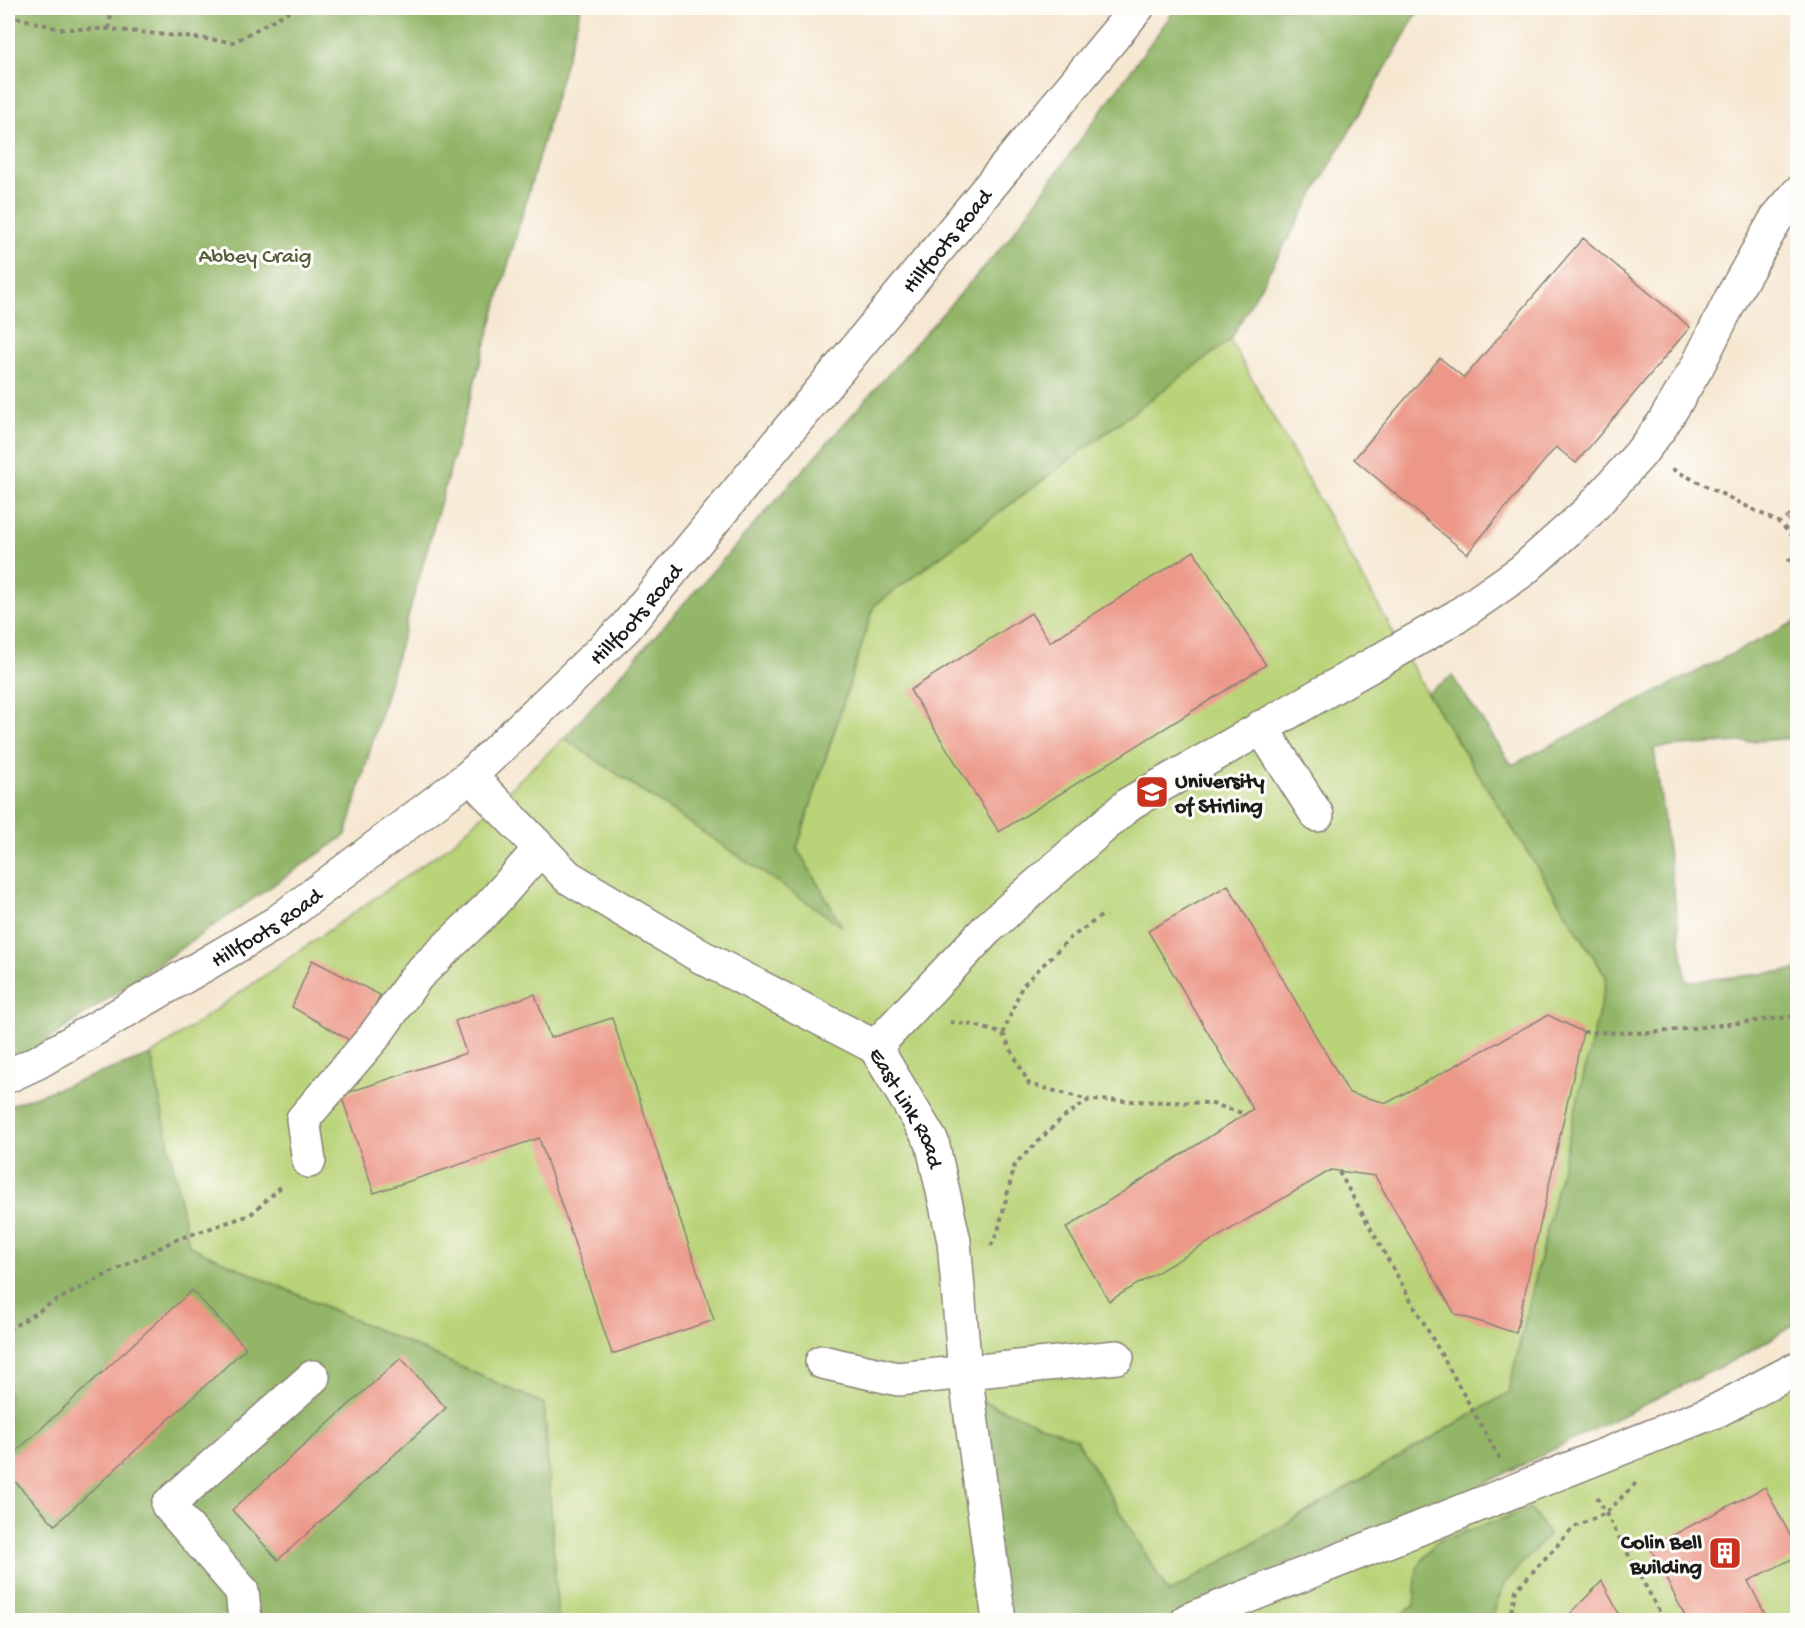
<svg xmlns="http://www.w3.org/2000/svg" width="1805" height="1628" font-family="'Gochi Hand',sans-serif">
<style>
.green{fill:#b9d378;stroke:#6a784a;stroke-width:1.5}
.forest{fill:#92b568;stroke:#576842;stroke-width:1.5}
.building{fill:#ec9787}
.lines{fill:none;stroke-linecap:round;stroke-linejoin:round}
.minor-casing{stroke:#898276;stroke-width:36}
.major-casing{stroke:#898276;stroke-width:36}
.path{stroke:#898276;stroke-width:4;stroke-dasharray:4.5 4.5;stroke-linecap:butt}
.minor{stroke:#fff;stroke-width:33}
.major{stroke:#fff;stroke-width:33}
.labels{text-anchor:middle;stroke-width:6;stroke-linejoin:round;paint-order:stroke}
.street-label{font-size:22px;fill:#1c1c1c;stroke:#fdfcf7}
.park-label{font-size:22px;fill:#535c3c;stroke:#fdfcf7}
.poi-label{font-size:22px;font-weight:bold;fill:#1c1c1c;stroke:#fdfcf7;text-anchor:start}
</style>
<rect width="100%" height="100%" fill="#fdfcf7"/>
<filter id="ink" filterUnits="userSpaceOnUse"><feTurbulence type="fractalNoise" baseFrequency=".0167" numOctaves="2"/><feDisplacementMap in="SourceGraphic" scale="12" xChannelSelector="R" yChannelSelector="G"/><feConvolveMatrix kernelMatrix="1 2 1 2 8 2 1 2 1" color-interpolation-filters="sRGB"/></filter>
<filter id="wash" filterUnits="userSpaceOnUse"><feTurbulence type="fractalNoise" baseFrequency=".008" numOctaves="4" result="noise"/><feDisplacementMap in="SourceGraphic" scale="24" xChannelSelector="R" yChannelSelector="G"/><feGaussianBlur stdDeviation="1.35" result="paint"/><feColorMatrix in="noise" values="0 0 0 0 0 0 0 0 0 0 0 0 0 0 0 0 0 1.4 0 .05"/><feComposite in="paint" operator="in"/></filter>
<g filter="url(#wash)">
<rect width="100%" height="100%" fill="#f6e7d1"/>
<path class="green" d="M 1230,340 L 1427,693 L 1607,978 L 1508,1393 L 1169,1593 L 1076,1439 L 997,1620 L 558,1620 L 544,1404 L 189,1246 L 151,1055 L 449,846 L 564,738 L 841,925 L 797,848 L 874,606 Z
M 1797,1351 L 1797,1620 L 1196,1620 L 1487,1515 Z"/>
<path class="forest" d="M 8,8 L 581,8 L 346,835 L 8,1067 Z
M 1176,8 L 1420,8 L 1230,340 L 874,606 L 797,848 L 842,926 L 564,738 L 1008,240 Z
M 1797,621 L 1797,738 L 1654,748 L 1686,982 L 1797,970 L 1797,1323 L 1748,1353 L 1375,1538 L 1170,1620 L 997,1620 L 975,1398 L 1076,1439 L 1169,1593 L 1508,1393 L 1607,978 L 1427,693 L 1452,676 L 1512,765 Z
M 151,1055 L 189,1246 L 544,1404 L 558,1620 L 8,1620 L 8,1106 Z
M 1530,1509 L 1549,1534 L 1504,1584 L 1491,1620 L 1396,1620 L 1414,1605 L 1417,1568 L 1436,1542 Z"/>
<g id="blocks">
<path class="building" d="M 1583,238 L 1690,327 L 1576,463 L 1556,447 L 1467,554 L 1354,459 L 1440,358 L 1464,378 Z
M 1798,507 L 1798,528 L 1786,518 Z
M 1194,551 L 1266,665 L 999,832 L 910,690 L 1031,613 L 1050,642 Z
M 1228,885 L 1349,1093 L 1387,1103 L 1548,1015 L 1583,1032 L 1516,1333 L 1455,1314 L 1375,1176 L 1331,1170 L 1109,1301 L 1066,1228 L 1253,1109 L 1148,931 Z
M 312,960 L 380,995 L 356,1044 L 292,1007 Z
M 535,994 L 550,1038 L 612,1018 L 714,1320 L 612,1354 L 539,1138 L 374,1193 L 341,1095 L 466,1053 L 455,1021 Z
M 192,1290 L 246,1348 L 55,1525 L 8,1474 L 8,1459 Z
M 401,1358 L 446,1408 L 278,1560 L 232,1510 Z
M 1765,1487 L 1798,1551 L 1798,1556 L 1748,1581 L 1768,1620 L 1687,1620 L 1650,1547 Z
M 1602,1581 L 1622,1620 L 1564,1620 Z"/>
</g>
</g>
<g filter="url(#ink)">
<use href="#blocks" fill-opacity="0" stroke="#898276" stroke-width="1.5"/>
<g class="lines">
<defs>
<g id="minor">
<path d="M 1261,727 L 1317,815"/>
<path id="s1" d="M 470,776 L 568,877 L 700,956 L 875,1047 L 932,1142 L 954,1241 L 965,1372 L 999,1620"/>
<path d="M 875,1047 L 987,929 L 1130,803 L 1456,617 L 1522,571 L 1589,511 L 1640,454 L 1662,425 L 1697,367 L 1732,297 L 1776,219 L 1798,193"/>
<path d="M 309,1161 L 303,1119 L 373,1038 L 417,976 L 488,908 L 540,849"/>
<path d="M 822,1362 L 898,1379 L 1117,1357"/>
<path d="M 245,1620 L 242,1591 L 168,1505 L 313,1377"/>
<path d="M 1188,1620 L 1718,1410 L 1798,1368"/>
</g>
<g id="major">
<path id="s2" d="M 8,1076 L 38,1062 L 276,923 L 470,776 L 625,628 L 1137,8"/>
</g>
</defs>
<use href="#minor" class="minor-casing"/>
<use href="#major" class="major-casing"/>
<path class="path" d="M 8,15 L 60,29 L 109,29 L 234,42 L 295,8
M 109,29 L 112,8
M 1672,469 L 1780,523 L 1798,542
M 1788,561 L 1798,554
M 950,1022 L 974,1025 L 1003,1034 L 1029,1084 L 1089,1100
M 1583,1032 L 1650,1033 L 1798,1016
M 1003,1034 L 1022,986 L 1069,939 L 1104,914
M 1339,1172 L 1500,1459
M 991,1246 L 998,1231 L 1015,1164 L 1061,1119 L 1089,1100 L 1209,1103 L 1246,1114
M 8,1330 L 55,1301 L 175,1240 L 250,1215 L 283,1185
M 1597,1497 L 1664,1620
M 1509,1620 L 1516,1590 L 1574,1527 L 1606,1513 L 1636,1483"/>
<use href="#minor" class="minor"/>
<use href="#major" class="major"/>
</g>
</g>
<defs>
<symbol id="university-square" viewBox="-11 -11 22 22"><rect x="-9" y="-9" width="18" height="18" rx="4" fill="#c8321e" stroke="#fdfcf7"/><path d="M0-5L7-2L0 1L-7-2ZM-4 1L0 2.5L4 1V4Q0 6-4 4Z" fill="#fff"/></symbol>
<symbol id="building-square" viewBox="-11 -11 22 22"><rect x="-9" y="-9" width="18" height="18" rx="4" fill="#c8321e" stroke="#fdfcf7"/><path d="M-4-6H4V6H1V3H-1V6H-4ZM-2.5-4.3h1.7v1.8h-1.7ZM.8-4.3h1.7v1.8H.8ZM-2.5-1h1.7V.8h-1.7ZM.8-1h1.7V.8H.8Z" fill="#fff"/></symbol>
</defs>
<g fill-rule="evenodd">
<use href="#university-square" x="1133" y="773" width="38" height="38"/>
<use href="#building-square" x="1706" y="1534" width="38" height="38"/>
</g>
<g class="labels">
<g class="street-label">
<text dy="8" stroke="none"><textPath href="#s2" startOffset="1270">Hillfoots Road</textPath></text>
<text dy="8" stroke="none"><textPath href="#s2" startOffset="784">Hillfoots Road</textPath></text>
<text dy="8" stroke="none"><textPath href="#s2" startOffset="298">Hillfoots Road</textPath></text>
<text dy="8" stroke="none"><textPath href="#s1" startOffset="561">East Link Road</textPath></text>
</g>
<g class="park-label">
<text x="255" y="262">Abbey Craig</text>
</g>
<g class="poi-label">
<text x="1175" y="787">University<tspan x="1175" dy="25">of Stirling</tspan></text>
<text x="1702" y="1548" text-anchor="end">Colin Bell<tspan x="1702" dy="25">Building</tspan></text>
</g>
</g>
<rect width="1805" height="1628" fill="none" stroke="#fdfcf7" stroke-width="30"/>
</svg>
